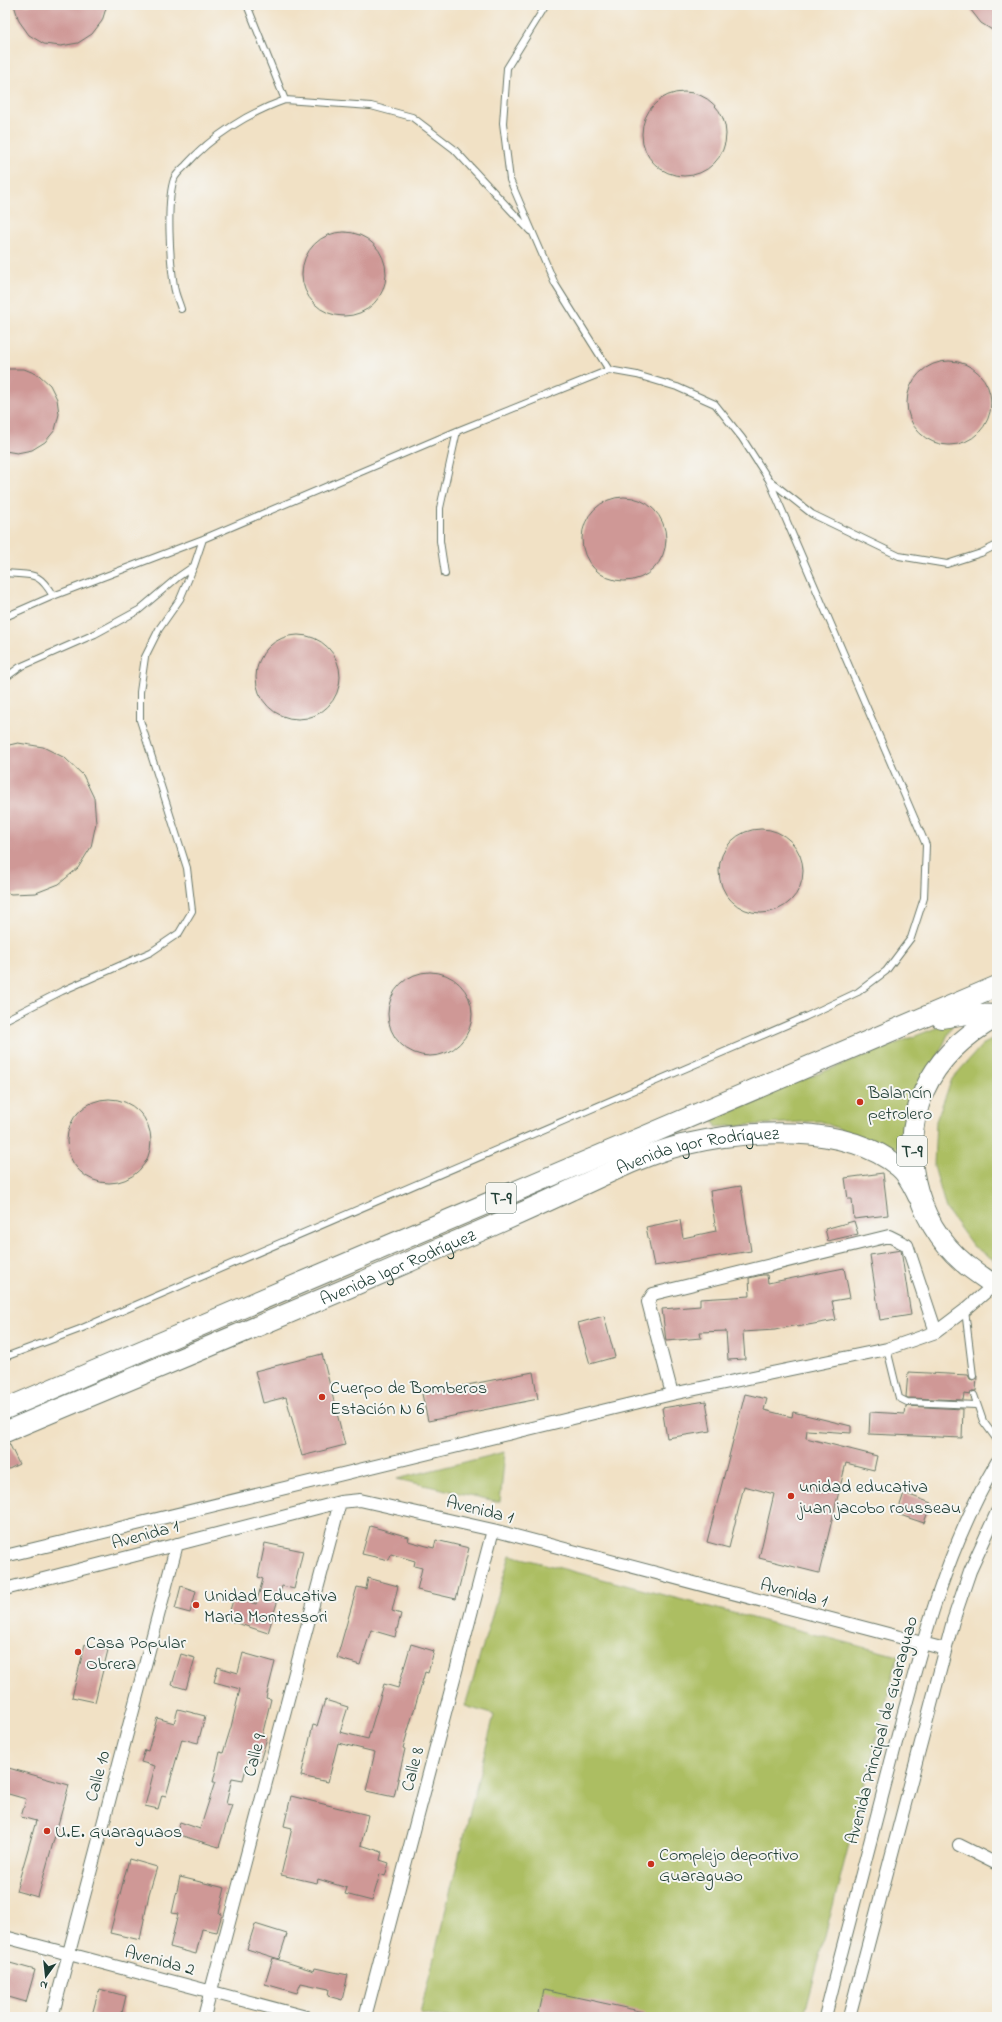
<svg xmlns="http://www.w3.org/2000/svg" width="1002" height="2022" font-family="'Indie Flower',sans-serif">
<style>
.green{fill:#acbe62;stroke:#667e4b}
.building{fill:#cf9896}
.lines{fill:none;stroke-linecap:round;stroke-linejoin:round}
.service-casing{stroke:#687667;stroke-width:8}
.minor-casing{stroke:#687667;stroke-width:14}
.trunk-casing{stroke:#687667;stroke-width:22}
.service{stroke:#fff;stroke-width:6}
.minor{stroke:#fff;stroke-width:12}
.trunk{stroke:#fff;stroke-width:20}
.poi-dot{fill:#c8321e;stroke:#f6f6f2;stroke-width:1.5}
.labels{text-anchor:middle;stroke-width:4;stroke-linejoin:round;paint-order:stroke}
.shield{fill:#f6f6f2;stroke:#60746d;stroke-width:1}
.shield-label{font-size:17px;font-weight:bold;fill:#1f3d34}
.poi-label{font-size:18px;fill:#1f3d34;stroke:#f6f6f2;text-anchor:start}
.street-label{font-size:18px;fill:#1f3d34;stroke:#f6f6f2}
</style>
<rect width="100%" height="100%" fill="#f6f6f2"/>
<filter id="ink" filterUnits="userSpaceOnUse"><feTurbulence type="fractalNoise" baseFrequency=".025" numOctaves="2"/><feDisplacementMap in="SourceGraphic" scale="8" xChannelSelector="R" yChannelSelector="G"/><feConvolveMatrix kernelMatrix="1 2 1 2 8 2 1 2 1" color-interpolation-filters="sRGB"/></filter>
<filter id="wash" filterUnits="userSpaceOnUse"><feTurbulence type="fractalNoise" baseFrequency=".012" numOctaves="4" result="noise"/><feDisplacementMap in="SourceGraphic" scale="16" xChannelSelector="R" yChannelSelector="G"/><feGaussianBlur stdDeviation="0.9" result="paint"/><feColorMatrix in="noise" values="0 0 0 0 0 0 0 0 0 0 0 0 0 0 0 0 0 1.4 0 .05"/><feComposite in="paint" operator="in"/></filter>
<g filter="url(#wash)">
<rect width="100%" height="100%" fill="#f1e1c5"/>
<path class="green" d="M 954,1021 L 895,1152 L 820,1121 L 716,1127 L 712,1115 Z
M 997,1037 L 997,1262 L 973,1246 L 946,1209 L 934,1166 L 936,1121 L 952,1079 L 982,1045 Z
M 505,1452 L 500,1502 L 397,1479 Z
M 510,1555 L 898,1656 L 804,2017 L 435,2017 L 420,2013 L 494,1715 L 465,1706 Z"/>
<g id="blocks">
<path class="building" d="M 14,5 L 107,5 L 102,21 L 92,34 L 78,43 L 61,46 L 44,44 L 29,35 L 19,21 Z
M 967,5 L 997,5 L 997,33 L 981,23 Z
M642 134a42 42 0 1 1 84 0a42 42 0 1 1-84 0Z
M302 274a42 42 0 1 1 84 0a42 42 0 1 1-84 0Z
M907 403a42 42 0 1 1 84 0a42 42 0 1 1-84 0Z
M 5,369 L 24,369 L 39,375 L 50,385 L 57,399 L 59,414 L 55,430 L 45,442 L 32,450 L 17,453 L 5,451 Z
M582 539a42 42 0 1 1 84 0a42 42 0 1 1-84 0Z
M256 677a42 42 0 1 1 84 0a42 42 0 1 1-84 0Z
M 18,743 L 43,747 L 65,758 L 83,775 L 94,798 L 96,823 L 91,847 L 78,868 L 59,884 L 36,893 L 11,894 L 5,892 L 5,746 Z
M719 871a42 42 0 1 1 84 0a42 42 0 1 1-84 0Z
M388 1014a42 42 0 1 1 84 0a42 42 0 1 1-84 0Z
M67 1141a42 42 0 1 1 84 0a42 42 0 1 1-84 0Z
M 883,1173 L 888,1215 L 854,1219 L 852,1199 L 848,1199 L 845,1178 Z
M 741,1186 L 751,1251 L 654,1266 L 646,1227 L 680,1220 L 683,1238 L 716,1231 L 710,1191 Z
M 854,1221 L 858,1234 L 828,1241 L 825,1229 Z
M 901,1250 L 911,1315 L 880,1320 L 870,1255 Z
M 844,1268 L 850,1298 L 832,1301 L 836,1320 L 797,1327 L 797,1325 L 775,1330 L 743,1332 L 745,1359 L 728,1360 L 726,1331 L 700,1332 L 701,1338 L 666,1341 L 662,1309 L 700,1306 L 700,1299 L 750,1296 L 749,1278 L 762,1275 L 767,1275 L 768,1283 Z
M 604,1316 L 615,1357 L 590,1364 L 578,1323 Z
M 322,1354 L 345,1445 L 302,1456 L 286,1397 L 263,1403 L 255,1371 Z
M 533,1372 L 538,1399 L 428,1421 L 422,1394 Z
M 908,1372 L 968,1375 L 970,1379 L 973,1380 L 977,1376 L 976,1391 L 972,1391 L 970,1395 L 964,1394 L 963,1400 L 908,1398 L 906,1397 Z
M 745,1394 L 767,1399 L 764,1410 L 792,1417 L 793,1412 L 851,1426 L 851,1433 L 807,1430 L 806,1438 L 877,1456 L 874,1470 L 846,1463 L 819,1573 L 759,1558 L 774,1494 L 744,1486 L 729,1548 L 707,1542 Z
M 706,1401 L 711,1431 L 667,1438 L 662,1408 Z
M 906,1406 L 963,1409 L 962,1438 L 869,1434 L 870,1412 L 905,1414 Z
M 5,1443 L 9,1443 L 19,1464 L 5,1471 Z
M 904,1493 L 931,1503 L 924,1523 L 897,1514 Z
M 370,1526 L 409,1537 L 408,1541 L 434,1548 L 436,1540 L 469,1548 L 456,1599 L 417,1590 L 422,1568 L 414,1566 L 415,1561 L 391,1554 L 389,1560 L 362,1554 Z
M 265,1543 L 303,1551 L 294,1589 L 282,1586 L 268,1633 L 227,1620 L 234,1597 L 256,1604 L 263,1579 L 258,1577 Z
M 368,1578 L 398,1586 L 392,1611 L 401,1614 L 395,1637 L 371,1630 L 360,1665 L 337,1658 L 357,1587 L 366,1589 Z
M 181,1586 L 196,1591 L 190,1613 L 175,1609 Z
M 85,1644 L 108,1650 L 95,1702 L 72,1697 Z
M 411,1644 L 434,1651 L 428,1673 L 425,1672 L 403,1748 L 405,1749 L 394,1797 L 366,1791 L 375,1752 L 338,1743 L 328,1782 L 301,1776 L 313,1725 L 317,1726 L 325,1700 L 348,1707 L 340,1732 L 368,1739 L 384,1684 L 398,1688 Z
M 243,1653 L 275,1662 L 266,1698 L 271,1699 L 262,1736 L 267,1738 L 260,1761 L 249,1757 L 243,1780 L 232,1778 L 226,1804 L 232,1805 L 219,1847 L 176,1834 L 180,1822 L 200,1829 L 215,1782 L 213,1782 L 220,1752 L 223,1753 L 231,1727 L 240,1689 L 214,1682 L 218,1667 L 238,1673 Z
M 181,1654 L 195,1658 L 186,1689 L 172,1685 Z
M 178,1709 L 205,1716 L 198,1743 L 182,1739 L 166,1796 L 162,1795 L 158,1809 L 145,1806 L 155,1766 L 141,1762 L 145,1750 L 148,1751 L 157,1718 L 174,1723 Z
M 5,1767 L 69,1785 L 38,1897 L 16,1891 L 36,1821 L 21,1817 L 26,1799 L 5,1793 Z
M 291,1796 L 368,1815 L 361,1845 L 382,1852 L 380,1860 L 389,1863 L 385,1876 L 380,1874 L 372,1901 L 345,1894 L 347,1888 L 318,1879 L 317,1883 L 281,1875 L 292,1828 L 284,1826 Z
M 129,1859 L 157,1867 L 149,1894 L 140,1940 L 110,1933 Z
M 180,1877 L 225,1888 L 219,1913 L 222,1914 L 217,1932 L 202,1929 L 196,1954 L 170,1947 L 178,1914 L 172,1913 Z
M 255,1924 L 287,1934 L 279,1959 L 247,1949 Z
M 273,1958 L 314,1971 L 315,1968 L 348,1975 L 342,2000 L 328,1996 L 329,1989 L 301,1983 L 297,1993 L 265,1984 Z
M 10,1963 L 35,1970 L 26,2002 L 5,1996 L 5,1979 Z
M 99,1989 L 126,1996 L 121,2017 L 100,2017 L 92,2015 Z
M 544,1990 L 644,2012 L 644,2017 L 556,2017 L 539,2013 Z"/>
</g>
</g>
<g filter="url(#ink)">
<use href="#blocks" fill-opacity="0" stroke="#687667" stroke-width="1"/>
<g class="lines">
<defs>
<path id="service" d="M 247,5 L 285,100 L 371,106 L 412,117 L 454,149 L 530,231
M 546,5 L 507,68 L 503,123 L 510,180 L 555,284 L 609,370
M 181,309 C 179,302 175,294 174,286 C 170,261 166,202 174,179 C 176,174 182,169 186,165 C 212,136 248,113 285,100
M 5,573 C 32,576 38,570 53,596
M 445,574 L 440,541 L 440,508 L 457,431
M 5,617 L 53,596 L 203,539 L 457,431 L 609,370 L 637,375 L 677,387 L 715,404 L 742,438 L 769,480 L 812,514 L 899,556 L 947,564 L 981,553 L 997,545
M 5,678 L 20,667 L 95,634 L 139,610 L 178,577 L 194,566
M 5,1020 L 62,991 L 151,952 L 179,933 L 192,911 L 187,868 L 140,720 L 140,692 L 145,657 L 159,629 L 180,599 L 194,566 L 203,539
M 965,1310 L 973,1376
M 887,1349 L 899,1398 L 907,1402 L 976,1405
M 5,1357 L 80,1329 L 805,1017 L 858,992 L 886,971 L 911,938 L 924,898 L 926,845 L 769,480
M 974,1395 L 983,1421 L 997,1440"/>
<path id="minor" d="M 672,1394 L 648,1302 L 653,1294 L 889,1236 L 907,1245 L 936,1332
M 5,1556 L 672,1394 L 887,1349 L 936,1332 L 965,1310 L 994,1285
M 5,1589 L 340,1502 L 360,1500 L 493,1530 L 945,1649
M 959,1845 L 997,1864
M 5,1937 L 306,2017
M 52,2017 L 177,1544
M 204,2017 L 340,1502
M 365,2017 L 493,1530
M 825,2017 C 847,1929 870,1841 893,1754 C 919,1654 944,1552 997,1462
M 849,2017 L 953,1621 L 970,1571 L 997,1512"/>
<g id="trunk">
<path d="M 997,1017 C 966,1034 939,1057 924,1091 C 896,1156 918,1233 977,1273 C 983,1277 990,1283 997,1286"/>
<path d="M 941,1018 L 967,1014 L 997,1015"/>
<path d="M 5,1409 L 997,986"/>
<path id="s1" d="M 5,1432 C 149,1371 295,1312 438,1249 C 483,1230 527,1211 571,1190 C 607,1174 643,1155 682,1145 C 746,1130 845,1122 899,1167 C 908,1174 913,1186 918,1196"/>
</g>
</defs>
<use href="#service" class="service-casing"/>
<use href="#minor" class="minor-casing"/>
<use href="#trunk" class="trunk-casing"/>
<use href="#service" class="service"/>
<use href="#minor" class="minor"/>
<use href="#trunk" class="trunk"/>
</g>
</g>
<g class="poi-dot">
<circle cx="860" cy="1102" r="4"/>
<circle cx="322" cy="1397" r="4"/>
<circle cx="791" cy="1496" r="4"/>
<circle cx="196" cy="1605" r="4"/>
<circle cx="78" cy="1652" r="4"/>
<circle cx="47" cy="1831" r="4"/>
<circle cx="651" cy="1864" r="4"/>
</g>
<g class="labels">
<g class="shield">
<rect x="897" y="1136" width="30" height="30" rx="3"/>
<rect x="486" y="1183" width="30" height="30" rx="3"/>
</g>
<g class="shield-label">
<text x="912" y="1157">T-9</text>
<text x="501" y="1204">T-9</text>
</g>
<g class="poi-label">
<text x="868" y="1098">Balancín<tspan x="868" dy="21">petrolero</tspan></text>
<text x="330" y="1393">Cuerpo de Bomberos<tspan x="330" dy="21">Estación N 6</tspan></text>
<text x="799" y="1492">unidad educativa<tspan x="799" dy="21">juan jacobo rousseau</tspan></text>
<text x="204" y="1601">Unidad Educativa<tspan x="204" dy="21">Maria Montessori</tspan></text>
<text x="86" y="1648">Casa Popular<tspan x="86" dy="21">Obrera</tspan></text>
<text x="55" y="1837">U.E. Guaraguaos</text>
<text x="659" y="1860">Complejo deportivo<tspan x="659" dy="21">Guaraguao</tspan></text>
</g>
<g class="street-label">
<text dy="6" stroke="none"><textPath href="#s1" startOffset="750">Avenida Igor Rodríguez</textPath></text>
<text dy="6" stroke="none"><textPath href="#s1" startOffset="426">Avenida Igor Rodríguez</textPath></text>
<text transform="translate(480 1509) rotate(14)" y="6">Avenida 1</text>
<text transform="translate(145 1534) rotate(-15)" y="6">Avenida 1</text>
<text transform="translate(794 1592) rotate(15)" y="6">Avenida 1</text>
<text transform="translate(881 1730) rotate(-75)" y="6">Avenida Principal de Guaraguao</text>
<text transform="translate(254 1755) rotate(-75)" y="6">Calle 9</text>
<text transform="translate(412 1769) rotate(-75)" y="6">Calle 8</text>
<text transform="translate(97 1776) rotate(-75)" y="6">Calle 10</text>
<text transform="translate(160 1960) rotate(15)" y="6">Avenida 2</text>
</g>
</g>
<rect width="1002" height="2022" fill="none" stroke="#f6f6f2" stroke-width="20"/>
<g transform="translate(46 1976) rotate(195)" stroke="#f6f6f2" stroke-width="3" paint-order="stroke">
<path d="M0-3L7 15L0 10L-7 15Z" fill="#1f3d34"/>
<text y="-6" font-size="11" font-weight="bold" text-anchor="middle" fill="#1f3d34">N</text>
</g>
</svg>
